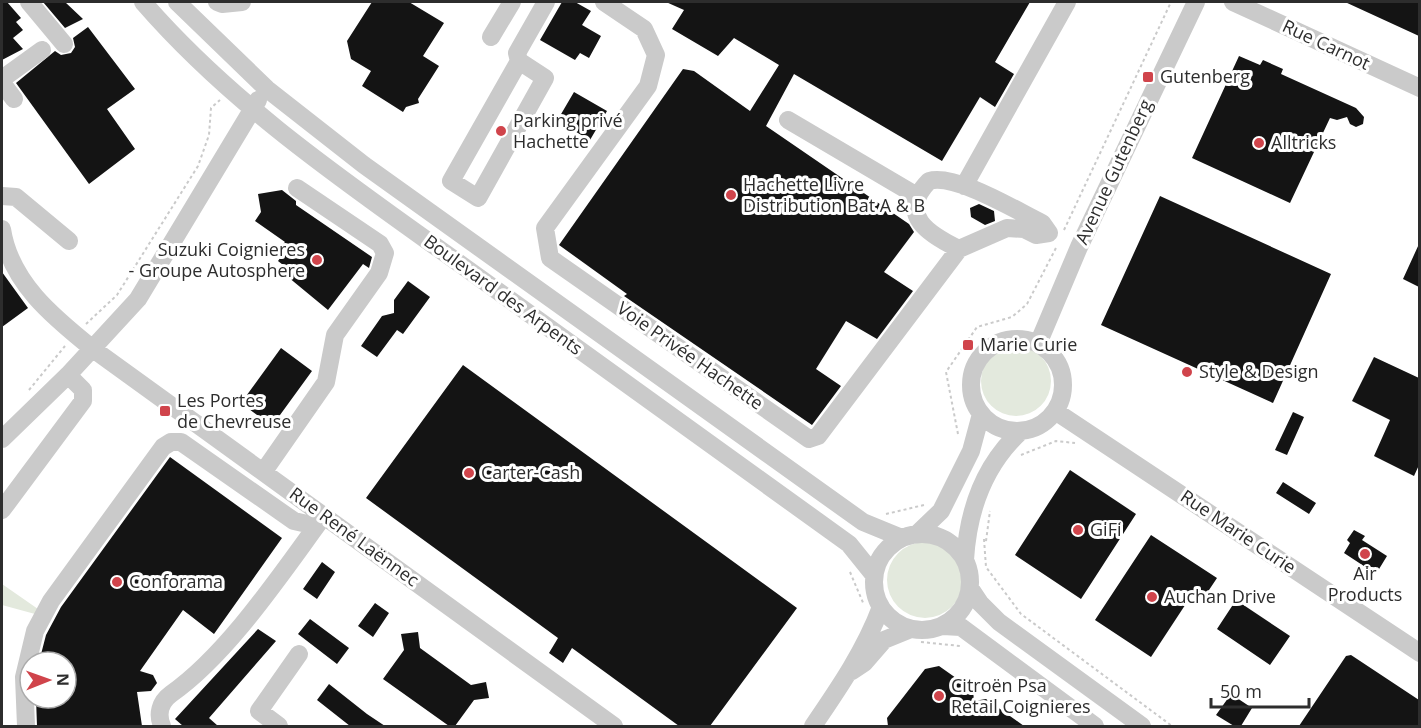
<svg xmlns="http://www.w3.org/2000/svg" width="1421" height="728" font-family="'Open Sans',sans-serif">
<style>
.green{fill:#e3e9dd}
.building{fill:#141414}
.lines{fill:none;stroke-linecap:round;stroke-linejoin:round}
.path{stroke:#cacaca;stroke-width:2;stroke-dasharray:3 3;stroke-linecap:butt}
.minor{stroke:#cacaca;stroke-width:18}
.poi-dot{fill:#d0444b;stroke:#fff;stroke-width:2}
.labels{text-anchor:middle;stroke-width:6;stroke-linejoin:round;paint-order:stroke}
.street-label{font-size:18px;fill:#2d2d2d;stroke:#fff}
.poi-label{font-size:18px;fill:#2d2d2d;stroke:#fff;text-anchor:start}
</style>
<rect width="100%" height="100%" fill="#fff"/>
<path class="green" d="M981 381a35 35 0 1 1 70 0a35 35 0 1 1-70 0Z
M887 580a38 38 0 1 1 76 0a38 38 0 1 1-76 0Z
M 2,584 L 38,609 L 35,614 L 2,605 Z"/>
<path class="building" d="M 2,2 L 7,2 L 21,18 L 16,22 L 23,30 L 13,38 L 23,49 L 2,60 Z
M 43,2 L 65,2 L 83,19 L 65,28 Z
M 372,2 L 409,2 L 444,23 L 423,56 L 439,66 L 418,99 L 419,103 L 406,107 L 403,112 L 362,86 L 371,71 L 351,59 L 347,41 Z
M 562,2 L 575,2 L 591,11 L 582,25 L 601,36 L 589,58 L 580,53 L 575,60 L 540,40 Z
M 666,2 L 1030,2 L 995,62 L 1014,74 L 995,107 L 980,97 L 942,161 L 794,74 L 766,126 L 909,224 L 914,232 L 884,272 L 913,291 L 877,339 L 846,321 L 816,369 L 841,386 L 812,425 L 624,296 L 627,294 L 559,245 L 683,69 L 694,71 L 750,111 L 779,65 L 734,38 L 718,56 L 672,29 L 684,10 Z
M 1345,2 L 1419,2 L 1419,36 Z
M 88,27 L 135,89 L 107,109 L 135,149 L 89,184 L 16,83 L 55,51 L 61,55 L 71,53 L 75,47 L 73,38 Z
M 1239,56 L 1260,65 L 1263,60 L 1283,69 L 1281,74 L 1356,108 L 1364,117 L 1363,124 L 1356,127 L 1350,124 L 1347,117 L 1337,120 L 1330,118 L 1290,203 L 1192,158 Z
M 574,92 L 607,111 L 590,140 L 557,121 Z
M 282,190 L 296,201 L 296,205 L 372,257 L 369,268 L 363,264 L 328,310 L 288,277 L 292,272 L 278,261 L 283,254 L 278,250 L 285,242 L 255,221 L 261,212 L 258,194 Z
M 1160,196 L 1331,274 L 1273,403 L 1101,325 Z
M 979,204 L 994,211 L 995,221 L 985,225 L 971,217 L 970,208 Z
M 1419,244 L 1419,287 L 1403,279 Z
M 2,272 L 28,308 L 2,327 Z
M 408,281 L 430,297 L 403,334 L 397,330 L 377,357 L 361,346 L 382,316 L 394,313 L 394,300 Z
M 281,348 L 312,371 L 272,426 L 241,403 Z
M 1374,357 L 1419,378 L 1419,465 L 1414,476 L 1374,456 L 1390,420 L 1352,401 Z
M 463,365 L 797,608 L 710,726 L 679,726 L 572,648 L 563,663 L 549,653 L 558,638 L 366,498 Z
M 1293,412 L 1304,417 L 1287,455 L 1275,450 Z
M 170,457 L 282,538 L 214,634 L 183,610 L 140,671 L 153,675 L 157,683 L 151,691 L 137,692 L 142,726 L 37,726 L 36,698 L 66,698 L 66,662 L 39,662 L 46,635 L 61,607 Z
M 1070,470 L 1136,514 L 1081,599 L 1015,555 Z
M 1283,482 L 1316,503 L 1309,514 L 1276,493 Z
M 1354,530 L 1365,536 L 1362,540 L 1387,556 L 1376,574 L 1344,553 L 1350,543 L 1347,540 Z
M 1151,535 L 1217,578 L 1203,599 L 1193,593 L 1151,657 L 1095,620 Z
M 322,562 L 335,572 L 317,599 L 303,589 Z
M 1236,600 L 1290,636 L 1270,665 L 1217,629 Z
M 375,603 L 389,613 L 373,637 L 358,626 Z
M 310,619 L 349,648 L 337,664 L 298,634 Z
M 258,629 L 276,641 L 209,718 L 218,726 L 183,726 L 175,719 Z
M 418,632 L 420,648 L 471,685 L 486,682 L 489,698 L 474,700 L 455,726 L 449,726 L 383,679 L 404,650 L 401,634 Z
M 1351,655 L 1419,700 L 1419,726 L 1299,726 L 1346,656 Z
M 939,666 L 973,690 L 974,701 L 986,699 L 1024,726 L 888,726 L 887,718 L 925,669 Z
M 329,684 L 367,714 L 385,726 L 350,726 L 317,700 Z
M 1231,694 L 1252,708 L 1241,726 L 1234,726 L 1216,715 Z"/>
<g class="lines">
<path class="path" d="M 1064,230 L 1171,2
M 86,324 L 117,295 L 198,166 L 209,135 L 211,108 L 220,100
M 29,390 L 65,346
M 958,434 L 946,372 L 977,327 L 1012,317 L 1027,304 L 1057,246
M 1021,455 L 1056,441 L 1075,443
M 886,514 L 924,505
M 984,539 L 986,567 L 1021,614 L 1172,726
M 986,541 L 990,511
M 850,572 L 864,605
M 921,642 L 960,646"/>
<path class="minor" d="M 29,2 L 64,44
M 143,2 C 234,107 350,185 463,266 C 591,359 720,451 849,544 L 874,575
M 177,2 L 267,89 L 364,165 L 863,522 L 902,538
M 217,2 L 222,4 L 242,2
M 604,2 L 644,29 L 656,55 L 648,86 L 545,228 L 550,258 L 809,439 L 818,436 L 959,249 L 1007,228 L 1024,229 L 1036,235 L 1049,233 L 1042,223 C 1017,211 955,173 929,181 C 896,215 930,235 959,249
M 1233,2 L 1420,88
M 491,37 L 512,2
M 519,61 L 451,181 L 478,198 L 545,78 L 519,61 L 517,53 L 546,2
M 2,79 L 42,50
M 2,83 L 14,99
M 788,120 L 917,196
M 964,186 L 1067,2
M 2,196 L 16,197 L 69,241
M 2,229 C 10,282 53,317 93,349 L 614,726
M971 385a46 46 0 1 1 92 0a46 46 0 1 1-92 0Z
M 1038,344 L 1079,247 L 1196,2
M 1055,411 L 1420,653
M 2,439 L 68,375 L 138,299 L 258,100
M 264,471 L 326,382 L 335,335 L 379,273 L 385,253 L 380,244 L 297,188
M 2,510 L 83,401 L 83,390 L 68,375
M 917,534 L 941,511 L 971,451 L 981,414
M874 582a48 48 0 1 1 96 0a48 48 0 1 1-96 0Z
M 965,560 C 968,510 985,464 1021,431
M 970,588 L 980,603 L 999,622 L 1142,726
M 943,626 L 961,627 L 1095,726
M 852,671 L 864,663 L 884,640 L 911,629
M 26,726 L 24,677 L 35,631 L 51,601 L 163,447 L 171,442 L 181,442 L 294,521 L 316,526
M 162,726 C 157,714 160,702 171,694 C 228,654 281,574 323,517
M 279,726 L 259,711 L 299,654
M 813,726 C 839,688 865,650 881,607"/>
</g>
<g class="poi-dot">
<rect x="1142" y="71" width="12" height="12" rx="3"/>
<circle cx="501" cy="131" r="6"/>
<circle cx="1259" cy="143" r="6"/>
<circle cx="731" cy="195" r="6"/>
<circle cx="317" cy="260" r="6"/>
<rect x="962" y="339" width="12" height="12" rx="3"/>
<circle cx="1187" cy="372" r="6"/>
<rect x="159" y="405" width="12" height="12" rx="3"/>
<circle cx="469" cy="473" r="6"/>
<circle cx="1078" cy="530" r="6"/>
<circle cx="1365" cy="554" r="6"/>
<circle cx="117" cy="582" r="6"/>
<circle cx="1152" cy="597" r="6"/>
<circle cx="939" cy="696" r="6"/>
</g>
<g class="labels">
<g class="street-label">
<text transform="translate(1326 45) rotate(25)" y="6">Rue Carnot</text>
<text transform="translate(1114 172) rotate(-65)" y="6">Avenue Gutenberg</text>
<text transform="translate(503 295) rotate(36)" y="6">Boulevard des Arpents</text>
<text transform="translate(690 356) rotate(35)" y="6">Voie Privée Hachette</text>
<text transform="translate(1238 532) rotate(34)" y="6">Rue Marie Curie</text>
<text transform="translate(354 537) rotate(36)" y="6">Rue René Laënnec</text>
</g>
<g class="poi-label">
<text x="1160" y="83">Gutenberg</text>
<text x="513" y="127">Parking privé<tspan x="513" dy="21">Hachette</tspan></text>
<text x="1271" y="149">Alltricks</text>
<text x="743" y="191">Hachette Livre<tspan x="743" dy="21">Distribution Bat A &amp; B</tspan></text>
<text x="305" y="256" text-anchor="end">Suzuki Coignieres<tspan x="305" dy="21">- Groupe Autosphere</tspan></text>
<text x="980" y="351">Marie Curie</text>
<text x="1199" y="378">Style &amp; Design</text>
<text x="177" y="407">Les Portes<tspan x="177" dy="21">de Chevreuse</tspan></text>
<text x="481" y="479">Carter-Cash</text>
<text x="1090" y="536">GiFi</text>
<text x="1365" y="580" text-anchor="middle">Air<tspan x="1365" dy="21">Products</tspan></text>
<text x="129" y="588">Conforama</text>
<text x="1164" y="603">Auchan Drive</text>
<text x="951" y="692">Citroën Psa<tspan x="951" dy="21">Retail Coignieres</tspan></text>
</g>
</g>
<rect width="1421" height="728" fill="none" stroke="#2d2d2d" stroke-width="6"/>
<g transform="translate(48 680) rotate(89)"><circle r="28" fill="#ffffff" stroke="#ababab" stroke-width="1.5"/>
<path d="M0-4.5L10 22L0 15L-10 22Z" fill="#d0444b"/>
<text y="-9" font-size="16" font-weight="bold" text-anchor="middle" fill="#2d2d2d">N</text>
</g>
<path d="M1211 698v9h98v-9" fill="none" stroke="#2d2d2d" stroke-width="3"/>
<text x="1220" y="698" font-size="18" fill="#2d2d2d" stroke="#ffffff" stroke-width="4.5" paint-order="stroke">50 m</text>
</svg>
